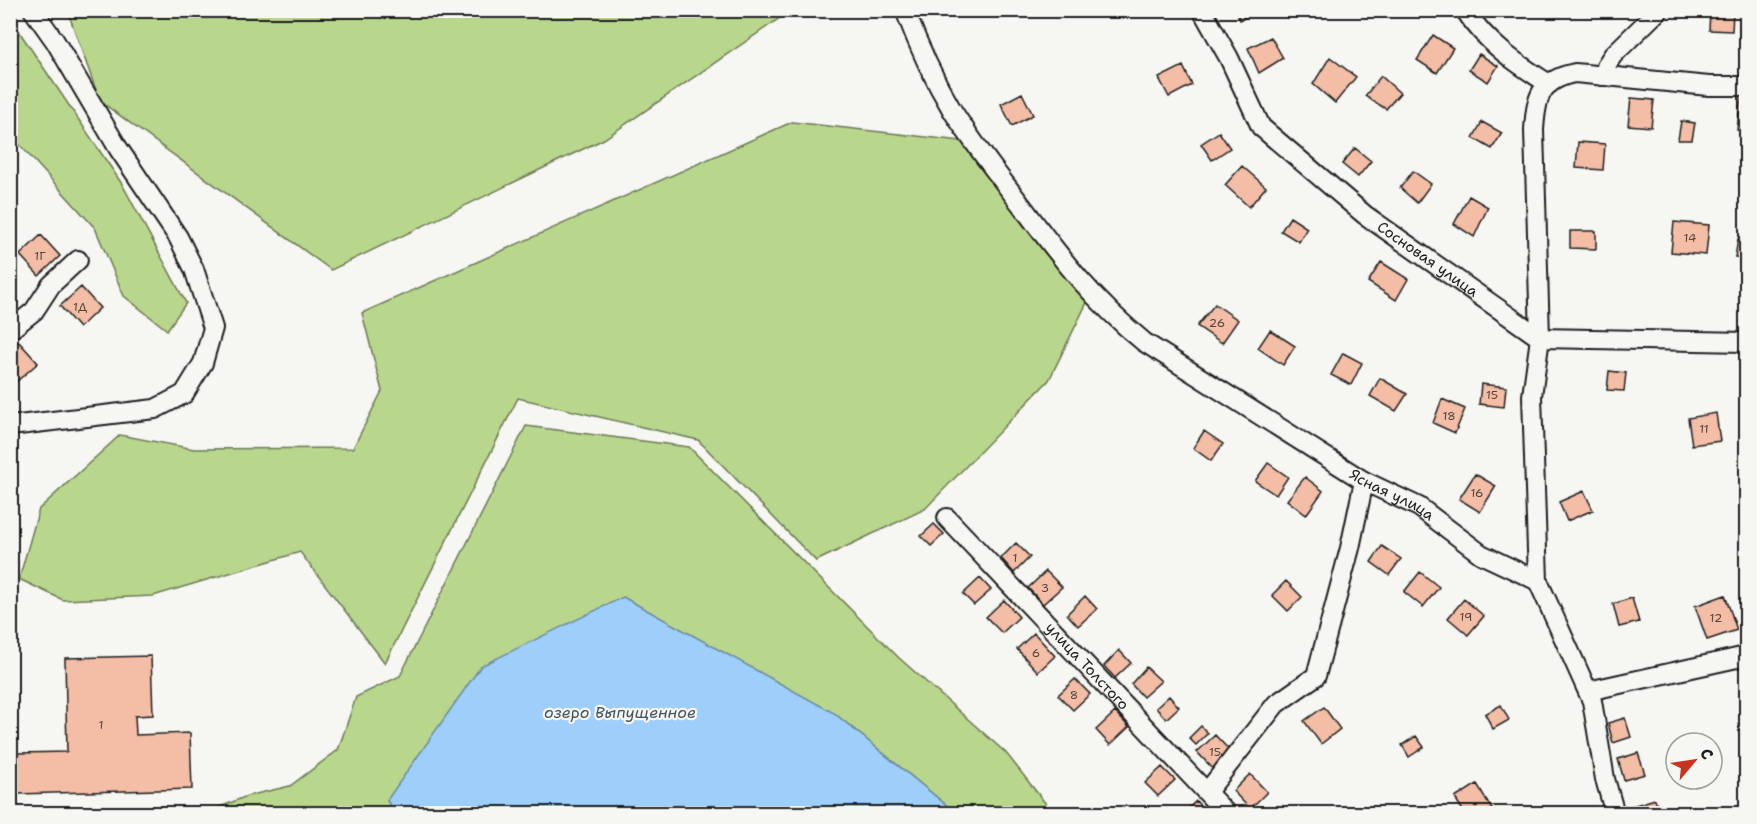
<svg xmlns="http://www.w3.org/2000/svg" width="1757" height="824" font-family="'Shantell Sans',sans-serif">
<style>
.green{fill:#b9d68d;stroke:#6a7954;stroke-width:1.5}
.water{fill:#9dcffa;stroke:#6987a1;stroke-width:1.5}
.building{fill:#f3bda6;stroke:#1c1c1c;stroke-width:1.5}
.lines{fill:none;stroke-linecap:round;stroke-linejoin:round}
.minor-casing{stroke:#1c1c1c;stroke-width:22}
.minor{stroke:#f6f6f2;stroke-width:18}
.labels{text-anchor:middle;stroke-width:4.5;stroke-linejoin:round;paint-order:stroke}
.number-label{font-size:12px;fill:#52443e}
.street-label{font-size:15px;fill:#1c1c1c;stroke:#f6f6f2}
.water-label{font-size:16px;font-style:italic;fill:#43525f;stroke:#f6f6f2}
</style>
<rect width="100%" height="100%" fill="#f6f6f2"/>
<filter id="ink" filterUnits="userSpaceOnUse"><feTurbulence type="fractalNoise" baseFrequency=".0167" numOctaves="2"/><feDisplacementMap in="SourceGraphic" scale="12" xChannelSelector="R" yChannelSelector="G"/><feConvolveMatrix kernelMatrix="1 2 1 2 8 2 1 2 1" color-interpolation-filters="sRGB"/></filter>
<g filter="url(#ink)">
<path class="green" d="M 71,10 L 790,11 L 604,139 L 331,270 L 100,101 L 69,15 Z
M 10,18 L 122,184 L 186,303 L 167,330 L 124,296 L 95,228 L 20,145 L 11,139 Z
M 792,122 L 970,142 L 1096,284 L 1049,380 L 925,509 L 816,561 L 698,440 L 518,398 L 385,663 L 300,552 L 153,596 L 63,600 L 19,579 L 39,509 L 120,435 L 194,449 L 353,448 L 382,391 L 362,313 Z
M 526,426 L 689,447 L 898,657 L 1006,753 L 1053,813 L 956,813 L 834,713 L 387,800 L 394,813 L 203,814 L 247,796 L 290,786 L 338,750 L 356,697 L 400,676 Z"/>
<path class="water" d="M 623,597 L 834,713 L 956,813 L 394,813 L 387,800 L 481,666 Z"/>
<path class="building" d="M 1236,10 L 1263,10 L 1240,20 Z
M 1710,11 L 1733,12 L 1732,31 L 1709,30 Z
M 1433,35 L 1453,48 L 1437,73 L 1417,60 Z
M 1271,37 L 1283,58 L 1259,73 L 1248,48 Z
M 1479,54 L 1498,66 L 1488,82 L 1469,70 Z
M 1330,57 L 1356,77 L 1335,103 L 1313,84 Z
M 1183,66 L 1192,85 L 1169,97 L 1159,78 Z
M 1381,76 L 1400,93 L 1386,109 L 1365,96 Z
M 1741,92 L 1746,92 L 1746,131 L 1737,130 Z
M 1022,93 L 1033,115 L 1012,126 L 1001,104 Z
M 1631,98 L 1654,100 L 1651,127 L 1628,125 Z
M 1681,121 L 1695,123 L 1692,140 L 1678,140 Z
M 1482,122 L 1502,133 L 1492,149 L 1473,138 Z
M 1219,132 L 1230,148 L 1212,160 L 1201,144 Z
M 1578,142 L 1605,144 L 1603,170 L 1576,168 Z
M 1355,148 L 1371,161 L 1358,177 L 1342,164 Z
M 1242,166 L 1266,187 L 1249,207 L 1225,185 Z
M 1413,171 L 1431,184 L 1417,203 L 1400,188 Z
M 1469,196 L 1488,207 L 1474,237 L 1454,224 Z
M 1290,217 L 1307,228 L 1299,242 L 1281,231 Z
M 1674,222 L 1709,225 L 1706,255 L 1671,252 Z
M 1570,231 L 1596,231 L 1596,249 L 1570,248 Z
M 41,235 L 60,256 L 39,276 L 20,255 Z
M 1738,239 L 1746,240 L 1746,258 L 1735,257 Z
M 1381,262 L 1408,279 L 1396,300 L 1368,282 Z
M 81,287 L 100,308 L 79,328 L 60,306 Z
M 1215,304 L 1238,320 L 1222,343 L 1197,326 Z
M 1270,330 L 1295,346 L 1283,365 L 1258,348 Z
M 19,342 L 38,363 L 16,382 L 10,376 L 10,349 Z
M 1343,353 L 1362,363 L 1351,385 L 1331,375 Z
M 1609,371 L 1626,373 L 1624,391 L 1607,390 Z
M 1380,378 L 1407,394 L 1396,411 L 1370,396 Z
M 1481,384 L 1506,387 L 1504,407 L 1479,404 Z
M 1442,399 L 1465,409 L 1455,433 L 1433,423 Z
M 1716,413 L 1720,441 L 1692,445 L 1688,418 Z
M 1204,431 L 1223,444 L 1211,461 L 1193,448 Z
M 1268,463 L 1288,477 L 1276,495 L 1255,481 Z
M 1475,474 L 1496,486 L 1480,512 L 1459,499 Z
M 1305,477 L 1323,491 L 1306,515 L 1287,500 Z
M 1584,491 L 1593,510 L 1567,521 L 1559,502 Z
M 934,524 L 944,534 L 931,546 L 921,536 Z
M 1016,543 L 1030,557 L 1014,573 L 1001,558 Z
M 1382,546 L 1401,559 L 1389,575 L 1371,562 Z
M 1046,571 L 1062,587 L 1043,604 L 1028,588 Z
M 1420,572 L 1439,587 L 1423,607 L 1404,592 Z
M 980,578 L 991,590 L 974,605 L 963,594 Z
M 1286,581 L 1302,597 L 1288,611 L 1272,595 Z
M 1725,595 L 1737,630 L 1707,640 L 1695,606 Z
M 1085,596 L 1097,609 L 1078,626 L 1067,614 Z
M 1632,598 L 1639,622 L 1619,627 L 1613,604 Z
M 1464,599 L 1484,616 L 1468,635 L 1448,618 Z
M 1004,600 L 1019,617 L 1002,633 L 986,617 Z
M 1034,633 L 1055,656 L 1038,672 L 1017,649 Z
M 1119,650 L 1131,663 L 1115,678 L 1104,666 Z
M 151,656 L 153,715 L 135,716 L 136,735 L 190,733 L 192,789 L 18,794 L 17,753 L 67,752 L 65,658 Z
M 1146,667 L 1161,681 L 1143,697 L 1131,684 Z
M 1075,679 L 1090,694 L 1073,710 L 1058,695 Z
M 1169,696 L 1179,707 L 1166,719 L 1156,708 Z
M 1501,705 L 1509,720 L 1493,729 L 1485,714 Z
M 1324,707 L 1340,729 L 1321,744 L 1304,721 Z
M 1115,712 L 1129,727 L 1110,745 L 1096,730 Z
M 1625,718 L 1631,737 L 1613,743 L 1608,723 Z
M 1201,726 L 1208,733 L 1196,745 L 1189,738 Z
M 1215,735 L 1232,753 L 1214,770 L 1197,752 Z
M 1416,736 L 1424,747 L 1409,757 L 1402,745 Z
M 1638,753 L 1645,774 L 1624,780 L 1618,759 Z
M 1162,767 L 1175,780 L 1158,796 L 1145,783 Z
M 1250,774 L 1267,792 L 1250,809 L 1233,791 Z
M 1477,784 L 1492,809 L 1485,814 L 1465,814 L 1455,798 Z
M 1655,799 L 1660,814 L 1634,814 L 1632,806 Z
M 1196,801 L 1208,814 L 1183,814 L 1183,813 Z"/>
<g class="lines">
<defs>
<g id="minor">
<path id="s1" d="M 905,10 C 918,45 933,78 952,110 C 974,145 1000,177 1025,210 C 1063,261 1094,301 1144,342 L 1364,481 L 1419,507 L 1481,554 L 1538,581 L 1592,701 L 1605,779 L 1615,814"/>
<path id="s2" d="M 1202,10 L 1229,58 L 1261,127 L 1365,215 L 1540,338 L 1746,342"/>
<path d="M 1465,10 C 1486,43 1517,64 1549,84"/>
<path d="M 1603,76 L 1607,64 L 1613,55 L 1659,10"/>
<path d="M 10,330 L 34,311 L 51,285 L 78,260"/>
<path d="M 10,426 L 155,409 L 184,394 L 203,363 L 213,328 L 194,269 L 178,237 L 118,148 L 55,41 L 33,10"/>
<path id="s3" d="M 947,518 L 1227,814"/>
<path d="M 1538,581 L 1532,396 L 1540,338 L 1534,130 C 1536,98 1539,80 1575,73 L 1709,86 L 1746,86"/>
<path d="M 1588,691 L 1746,656"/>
<path d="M 1207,792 L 1276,704 L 1316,676 L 1350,548 L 1364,481"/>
</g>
</defs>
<use href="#minor" class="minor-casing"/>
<use href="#minor" class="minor"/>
</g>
</g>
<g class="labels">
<g class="number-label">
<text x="1690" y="242">14</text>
<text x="40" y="260">1Г</text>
<text x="80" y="311">1Д</text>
<text x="1217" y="327">26</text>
<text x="1492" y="399">15</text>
<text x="1449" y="420">18</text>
<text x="1704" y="433">11</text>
<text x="1477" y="497">16</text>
<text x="1015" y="562">1</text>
<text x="1045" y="592">3</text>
<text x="1466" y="621">19</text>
<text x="1716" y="622">12</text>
<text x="1036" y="657">6</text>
<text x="1074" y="699">8</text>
<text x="101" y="729">1</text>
<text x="1215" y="756">15</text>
</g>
<g class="street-label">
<text dy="5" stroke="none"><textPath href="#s2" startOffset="344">Сосновая улица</textPath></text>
<text dy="5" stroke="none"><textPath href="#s1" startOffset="704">Ясная улица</textPath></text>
<text dy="5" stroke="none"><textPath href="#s3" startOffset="204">улица Толстого</textPath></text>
</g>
<g class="water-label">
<text x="620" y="718">озеро Выпущенное</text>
</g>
</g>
<rect width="1757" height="824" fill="none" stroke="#f6f6f2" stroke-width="36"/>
<rect x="18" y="18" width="1721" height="788" fill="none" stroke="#1c1c1c" stroke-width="2" filter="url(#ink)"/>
<g transform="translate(1694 761) rotate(61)"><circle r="28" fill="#f6f6f2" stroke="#9f9f9c" stroke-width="1.5"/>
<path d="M0-4.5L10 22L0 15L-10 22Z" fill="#c8321e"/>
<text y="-9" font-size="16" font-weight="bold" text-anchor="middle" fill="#1c1c1c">С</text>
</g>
</svg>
